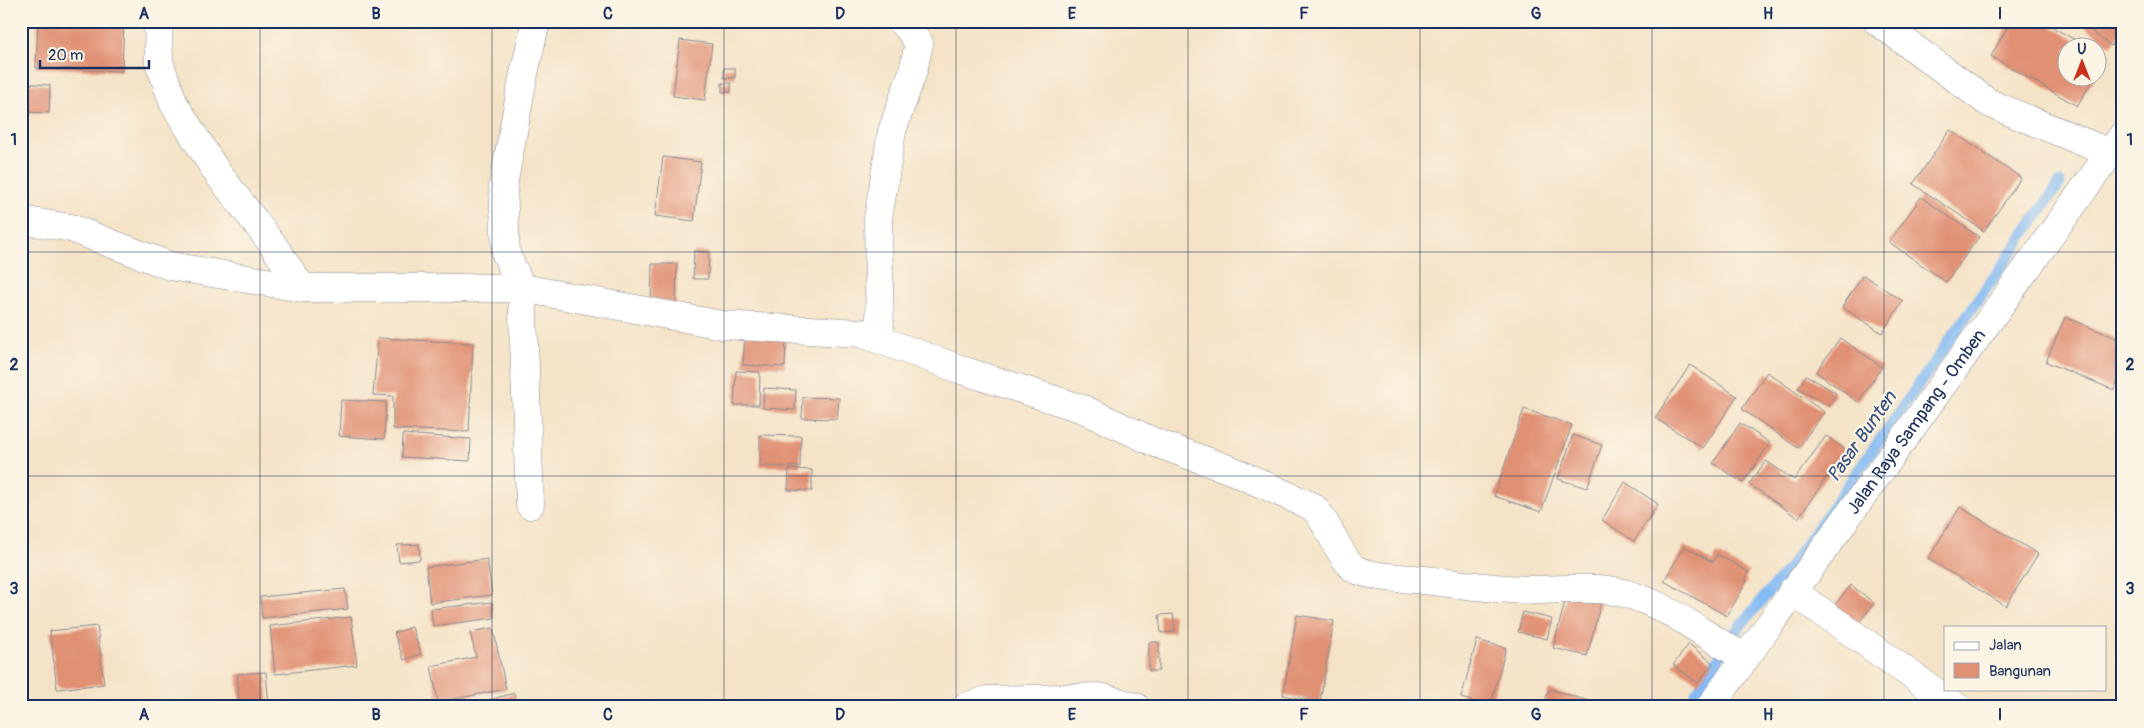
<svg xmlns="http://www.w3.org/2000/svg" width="2144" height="728" font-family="Pangolin,sans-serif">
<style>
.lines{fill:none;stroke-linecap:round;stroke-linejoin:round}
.stream{stroke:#83baf3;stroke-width:11}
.building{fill:#e09073}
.minor-casing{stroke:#888992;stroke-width:29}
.primary-casing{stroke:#888992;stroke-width:29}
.minor{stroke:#fff;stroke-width:28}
.primary{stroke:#fff;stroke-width:28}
.grid{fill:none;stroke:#1b2f5e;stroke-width:1;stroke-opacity:0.55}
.labels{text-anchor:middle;stroke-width:4.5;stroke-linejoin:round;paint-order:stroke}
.street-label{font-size:18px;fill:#1b2f5e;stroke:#fcf5e5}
.water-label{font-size:19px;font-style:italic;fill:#355283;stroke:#fcf5e5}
.neatline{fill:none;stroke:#1b2f5e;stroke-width:2}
.grid-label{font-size:16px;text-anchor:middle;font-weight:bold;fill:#1b2f5e}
</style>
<rect width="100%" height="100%" fill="#fcf5e5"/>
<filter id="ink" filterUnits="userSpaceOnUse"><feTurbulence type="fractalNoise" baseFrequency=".02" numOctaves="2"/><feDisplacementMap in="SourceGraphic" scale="10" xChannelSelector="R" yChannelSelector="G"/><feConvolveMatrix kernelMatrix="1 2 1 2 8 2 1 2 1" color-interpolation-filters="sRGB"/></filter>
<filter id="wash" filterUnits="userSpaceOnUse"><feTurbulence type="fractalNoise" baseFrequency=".0096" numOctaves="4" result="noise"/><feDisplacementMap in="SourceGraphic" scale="20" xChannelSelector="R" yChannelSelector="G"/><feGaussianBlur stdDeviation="1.12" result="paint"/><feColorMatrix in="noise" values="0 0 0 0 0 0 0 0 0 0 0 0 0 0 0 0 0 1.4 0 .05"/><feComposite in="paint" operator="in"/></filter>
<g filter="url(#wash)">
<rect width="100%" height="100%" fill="#f4e3c7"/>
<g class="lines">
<path class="stream" d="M 1687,707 L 1737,630 L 1788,569 L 1832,508 L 2060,183"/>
</g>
<g id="blocks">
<path class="building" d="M 38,21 L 124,21 L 122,71 L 36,68 Z
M 2011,21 L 2042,21 L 2089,48 L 2066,48 L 2066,78 L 2094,78 L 2077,106 L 1991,56 Z
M 2078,21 L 2123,21 L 2123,30 L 2111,46 Z
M 680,40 L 712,44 L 705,100 L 673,96 Z
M 2096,52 L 2105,57 L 2096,72 Z
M 724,68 L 735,68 L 735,78 L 724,78 Z
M 21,83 L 50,85 L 49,113 L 21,112 Z
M 722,83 L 731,83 L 731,92 L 722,92 Z
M 1950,130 L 2021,178 L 1984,231 L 1913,184 Z
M 663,157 L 701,162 L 694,221 L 655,216 Z
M 1921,197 L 1979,237 L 1946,282 L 1889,242 Z
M 2123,243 L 2123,266 L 2114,262 Z
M 694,251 L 709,252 L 708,279 L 693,279 Z
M 652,264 L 677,264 L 676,304 L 651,303 Z
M 1863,275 L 1903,301 L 1882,333 L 1842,307 Z
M 2065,317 L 2123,341 L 2123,369 L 2114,390 L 2046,362 Z
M 745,334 L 786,337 L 785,367 L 743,365 Z
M 378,338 L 473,343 L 469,432 L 393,429 L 393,396 L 373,395 Z
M 1840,338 L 1882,367 L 1858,402 L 1816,372 Z
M 1690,365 L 1737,396 L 1703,448 L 1655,418 Z
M 736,371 L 760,372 L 759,405 L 734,405 Z
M 1767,372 L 1824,412 L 1798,448 L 1742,409 Z
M 1806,375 L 1836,393 L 1828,406 L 1798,388 Z
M 764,388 L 796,390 L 795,410 L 763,408 Z
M 803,397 L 839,398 L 837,419 L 802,418 Z
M 341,400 L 386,402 L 384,439 L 339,436 Z
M 1524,409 L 1572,425 L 1541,512 L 1494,496 Z
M 1740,423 L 1770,443 L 1743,483 L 1713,463 Z
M 403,434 L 471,439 L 470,461 L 402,457 Z
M 760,435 L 801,436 L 800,467 L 760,466 Z
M 1573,435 L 1602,445 L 1587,488 L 1558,479 Z
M 1826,436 L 1846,450 L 1798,518 L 1749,484 L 1766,461 L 1794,480 Z
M 789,469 L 812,470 L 812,491 L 788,490 Z
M 1625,482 L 1658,504 L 1634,541 L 1602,520 Z
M 1960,507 L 2038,554 L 2006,606 L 1928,559 Z
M 419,544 L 420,560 L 399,562 L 397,545 Z
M 1684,546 L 1713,562 L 1717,554 L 1749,572 L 1745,579 L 1747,581 L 1727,616 L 1664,581 Z
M 487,559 L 492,595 L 430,603 L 426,567 Z
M 1851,585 L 1874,603 L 1858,624 L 1834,606 Z
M 345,589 L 348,609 L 262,618 L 260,597 Z
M 1568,590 L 1602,598 L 1587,656 L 1553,648 Z
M 492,602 L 494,618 L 433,626 L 431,609 Z
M 1523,612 L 1552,619 L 1547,639 L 1518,632 Z
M 1173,614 L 1175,632 L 1161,633 L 1159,615 Z
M 1297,615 L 1334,621 L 1320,702 L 1283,695 Z
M 351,617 L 357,665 L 275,674 L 270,626 Z
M 97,626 L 104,684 L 57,689 L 50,631 Z
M 412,627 L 421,654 L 404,660 L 394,633 Z
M 493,628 L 506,689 L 438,702 L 431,666 L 476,657 L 470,632 Z
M 1477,640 L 1506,648 L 1490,707 L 1461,698 Z
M 1149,642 L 1159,642 L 1159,671 L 1149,671 Z
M 1689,644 L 1713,663 L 1698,683 L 1673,665 Z
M 266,672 L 269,707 L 240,707 L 237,674 Z
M 1549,689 L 1605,706 L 1605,707 L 1543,707 Z
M 514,693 L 518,707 L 468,707 L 468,706 Z"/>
</g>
</g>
<g filter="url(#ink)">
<use href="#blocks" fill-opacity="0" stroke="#888992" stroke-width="1"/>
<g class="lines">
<defs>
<path id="minor" d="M 158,21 L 159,62 L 174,104 L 216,171 L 273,245 L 302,288
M 536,21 L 523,78 L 503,186 L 506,254 L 522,288 L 722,325 L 861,333 L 965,371 L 1083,409 L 1156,443 L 1231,470 L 1313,507 C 1328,521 1341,561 1355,569 C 1370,577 1397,578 1414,579 C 1454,583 1495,590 1535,590 C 1561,590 1588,586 1614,591 C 1664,600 1701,635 1745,657
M 1877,21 L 1989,103 L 2110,153
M 21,220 L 71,228 L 170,266 L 302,288 L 522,288 L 530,505
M 880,339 L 878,219 L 892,131 L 913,71 L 919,43 L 906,25 L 900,21
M 1792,591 L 1957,707
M 965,707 L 988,700 L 1100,697 L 1136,707"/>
<g id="primary">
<path id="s1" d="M 1710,707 L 2123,135"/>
</g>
</defs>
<use href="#minor" class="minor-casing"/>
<use href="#primary" class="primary-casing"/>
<use href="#minor" class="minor"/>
<use href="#primary" class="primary"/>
</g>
</g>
<path class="grid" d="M 260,21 L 260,707M 492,21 L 492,707M 724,21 L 724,707M 956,21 L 956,707M 1188,21 L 1188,707M 1420,21 L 1420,707M 1652,21 L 1652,707M 1884,21 L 1884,707M 21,252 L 2123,252M 21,476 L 2123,476"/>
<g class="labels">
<g class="street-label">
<text dy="6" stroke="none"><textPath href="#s1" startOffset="352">Jalan Raya Sampang - Omben</textPath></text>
</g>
<g class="water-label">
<text transform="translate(1861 436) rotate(-55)" y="7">Pasar Bunten</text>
</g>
</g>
<rect width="2144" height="728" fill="none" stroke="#fcf5e5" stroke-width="55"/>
<rect x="1944" y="626" width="162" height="65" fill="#fcf5e5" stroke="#a2a6af"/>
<rect x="1954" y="642" width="25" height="8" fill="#ffffff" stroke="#a2a6af"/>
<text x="1989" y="650" font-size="15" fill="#1b2f5e">Jalan</text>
<rect x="1954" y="663" width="25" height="15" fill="#e09073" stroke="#a2a6af"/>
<text x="1989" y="676" font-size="15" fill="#1b2f5e">Bangunan</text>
<g transform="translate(2082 62)"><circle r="24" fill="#fcf5e5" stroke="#a2a6af"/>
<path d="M0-4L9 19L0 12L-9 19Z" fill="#c8321e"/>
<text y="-8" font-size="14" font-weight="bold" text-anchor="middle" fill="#1b2f5e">U</text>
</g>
<path d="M40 60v8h109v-8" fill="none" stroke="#1b2f5e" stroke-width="2.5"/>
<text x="48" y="60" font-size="15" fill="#1b2f5e" stroke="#fcf5e5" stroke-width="4" paint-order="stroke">20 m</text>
<rect x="28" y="28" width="2088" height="672" class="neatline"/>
<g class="grid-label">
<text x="144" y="19">A</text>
<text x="376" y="19">B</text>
<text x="608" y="19">C</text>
<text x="840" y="19">D</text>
<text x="1072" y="19">E</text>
<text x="1304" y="19">F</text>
<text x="1536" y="19">G</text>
<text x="1768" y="19">H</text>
<text x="2000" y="19">I</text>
<text x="14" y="145">1</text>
<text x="2130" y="145">1</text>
<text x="14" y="370">2</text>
<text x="2130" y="370">2</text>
<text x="14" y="594">3</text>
<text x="2130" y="594">3</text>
<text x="144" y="720">A</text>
<text x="376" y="720">B</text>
<text x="608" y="720">C</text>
<text x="840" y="720">D</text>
<text x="1072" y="720">E</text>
<text x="1304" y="720">F</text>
<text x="1536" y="720">G</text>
<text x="1768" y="720">H</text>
<text x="2000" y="720">I</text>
</g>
</svg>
